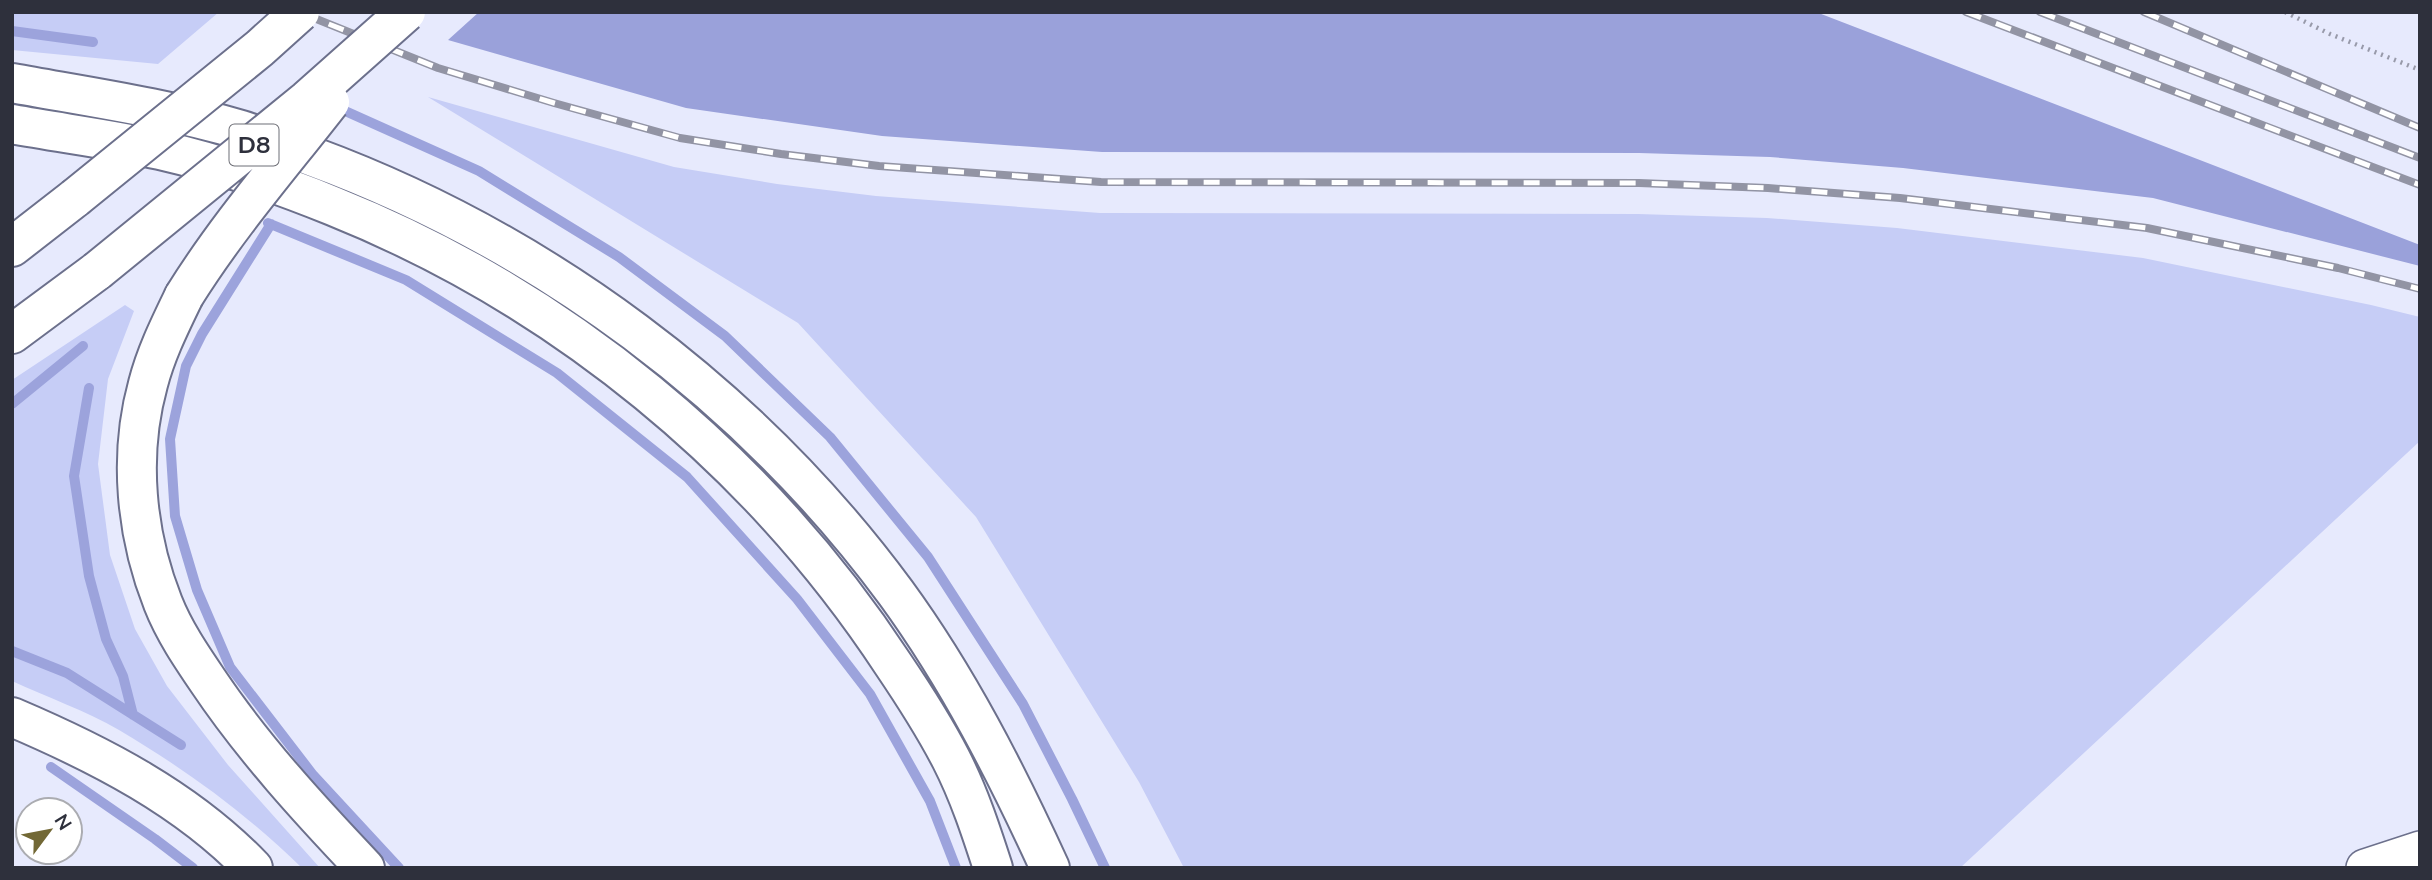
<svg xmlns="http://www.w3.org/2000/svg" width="2432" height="880" font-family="Mulish,sans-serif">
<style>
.green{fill:#c6cdf6}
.forest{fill:#9aa1da}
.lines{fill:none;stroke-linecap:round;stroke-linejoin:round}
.stream{stroke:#9ca3dc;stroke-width:10}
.minor-casing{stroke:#6c708c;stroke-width:40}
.secondary-casing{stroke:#6c708c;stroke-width:42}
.motorway-casing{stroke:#6c708c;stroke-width:42}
.path{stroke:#989aaa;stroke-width:4.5;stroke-dasharray:2 5;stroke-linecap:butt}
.minor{stroke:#fff;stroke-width:37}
.secondary{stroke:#fff;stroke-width:38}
.motorway{stroke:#fff;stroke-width:38}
.rail-casing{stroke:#9294a4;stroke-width:8}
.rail{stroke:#fff;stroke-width:5;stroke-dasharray:16;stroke-linecap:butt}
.motorway-bridge-casing{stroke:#6c708c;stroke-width:42;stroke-linecap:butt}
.motorway-bridge{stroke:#fff;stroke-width:38}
.labels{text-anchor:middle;stroke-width:6;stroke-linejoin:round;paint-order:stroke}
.shield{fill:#fff;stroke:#6d6e76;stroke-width:2}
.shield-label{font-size:24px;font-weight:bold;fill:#2e303c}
</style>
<rect width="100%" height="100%" fill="#e7eafd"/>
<path class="green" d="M 12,12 L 219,12 L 158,64 L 12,50 Z
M 428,97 L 674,167 L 777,184 L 876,196 L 1100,213 L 1638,214 L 1767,218 L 1897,228 L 2143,258 L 2371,305 L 2420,317 L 2420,441 L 1960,868 L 1184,868 L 1139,782 L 976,517 L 798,323 Z
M 125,305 L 134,311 L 108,379 L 98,464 L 110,555 L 135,629 L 167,686 L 228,765 L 320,868 L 302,868 C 247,814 185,769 119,730 C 86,711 47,697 12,681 L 12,380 Z"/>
<path class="forest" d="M 479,12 L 1816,12 L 2420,245 L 2420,266 L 2153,198 L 1903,168 L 1770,157 L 1639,153 L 1102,152 L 882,136 L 686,108 L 448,40 Z"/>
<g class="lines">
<path class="stream" d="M 12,31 L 93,42
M 334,106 L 479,171 L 619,257 L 725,336 L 830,437 L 928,557 L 1023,704 L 1072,799 L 1105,868
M 268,223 L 406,280 L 557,373 L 687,477 L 797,599 L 870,694 L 930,801 L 956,868
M 271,224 L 202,334 L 186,366 L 170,439 L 175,516 L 197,590 L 230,667 L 313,775 L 399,868
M 89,388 L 74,476 L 89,576 L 106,639 L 123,676 L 133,715
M 12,404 L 83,346
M 12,651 L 67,673 L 181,745
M 51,767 L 155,839 L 193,868"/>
<defs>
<path id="minor" d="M 2365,868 L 2420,850"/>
<path id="secondary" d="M 12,83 C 89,97 166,108 241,130 C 264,137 288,147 311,156 C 542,241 750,395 896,593 C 958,678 1006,772 1050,868
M 12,124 C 61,133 111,139 160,150 C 217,163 279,184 333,206 C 560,297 759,460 893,664 C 914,695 934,726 951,759 C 969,794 981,831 993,868"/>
<path id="motorway" d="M 12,247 L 75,198
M 184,296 C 170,325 156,353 148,384 C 128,456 136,535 163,603 C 174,631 191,656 208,681 C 253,748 309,809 365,868
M 12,334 L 97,271
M 12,717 C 99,754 187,799 253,868"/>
</defs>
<use href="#minor" class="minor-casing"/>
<use href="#secondary" class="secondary-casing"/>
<use href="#motorway" class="motorway-casing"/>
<path class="path" d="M 2285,12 L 2330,34 L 2420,70"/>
<use href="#minor" class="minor"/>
<use href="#secondary" class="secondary"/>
<use href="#motorway" class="motorway"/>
<defs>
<path id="rail" d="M 299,12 L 438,68 L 554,103 L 680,138 L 781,154 L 879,166 L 1101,182 L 1639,183 L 1768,188 L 1900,198 L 2147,228 L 2338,268 L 2420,289
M 1966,12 L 2420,185
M 2040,12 L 2420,158
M 2144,12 L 2420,128"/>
</defs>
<use href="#rail" class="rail-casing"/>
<use href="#rail" class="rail"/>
<defs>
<path id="motorway-bridge" d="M 75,198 L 260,48 L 300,12
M 97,271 L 307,100 L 406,12
M 184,296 C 227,227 280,166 330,102"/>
</defs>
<use href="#motorway-bridge" class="motorway-bridge-casing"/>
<use href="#motorway-bridge" class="motorway-bridge"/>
</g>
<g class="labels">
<rect class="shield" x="229.5" y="124.5" width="49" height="41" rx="5"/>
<g class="shield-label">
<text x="254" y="153">D8</text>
</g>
</g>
<rect width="2432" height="880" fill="none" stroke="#2e303c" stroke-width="28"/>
<g transform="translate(49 831) rotate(58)"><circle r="33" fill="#ffffff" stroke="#abacb1" stroke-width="2"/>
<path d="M0-5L12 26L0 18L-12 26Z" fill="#726835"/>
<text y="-10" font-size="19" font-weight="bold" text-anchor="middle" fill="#2e303c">N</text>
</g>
</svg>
